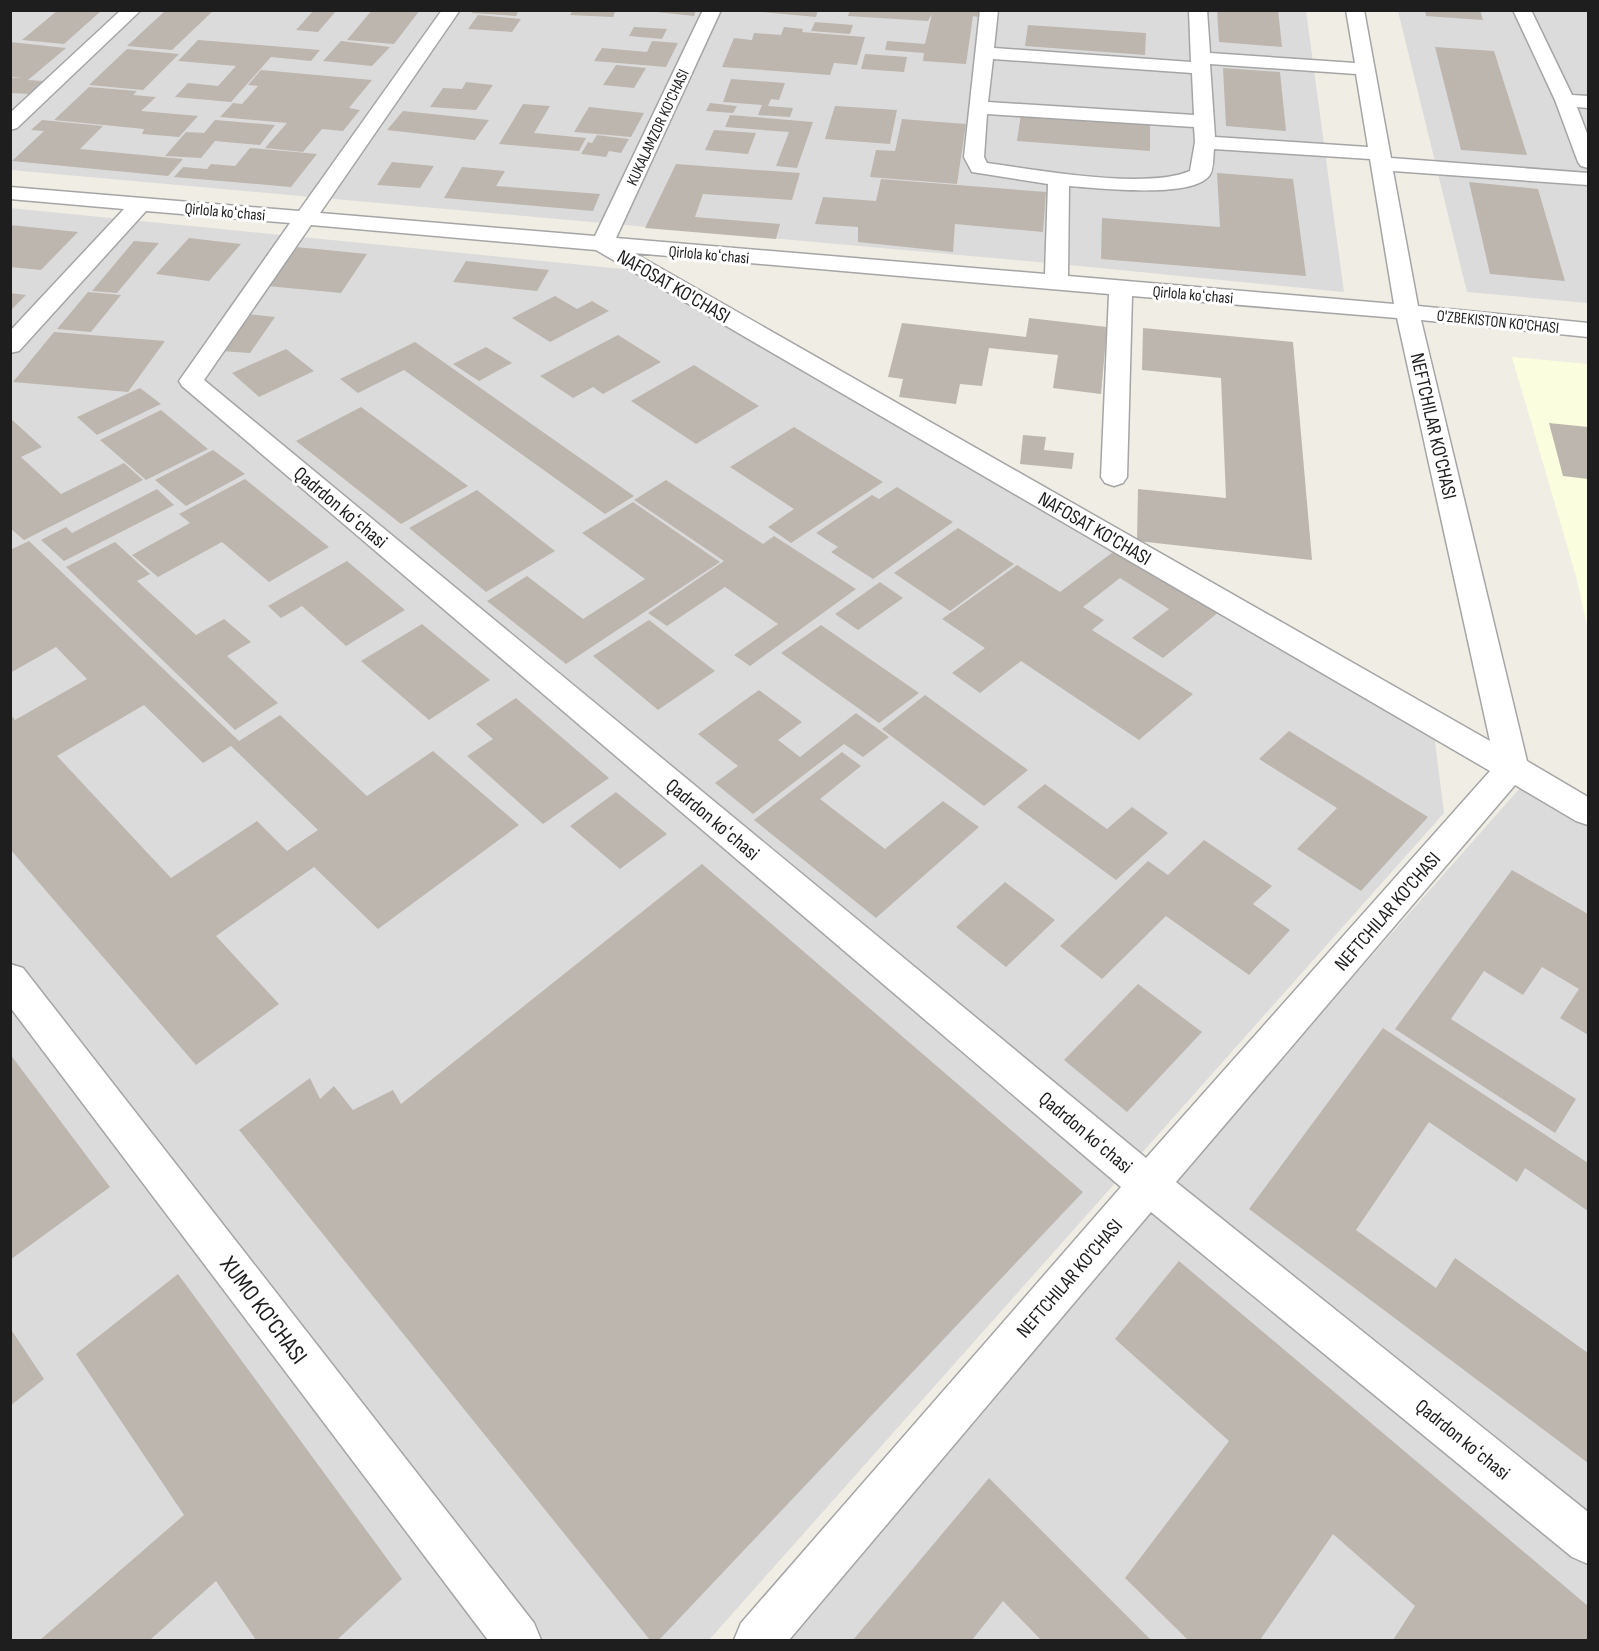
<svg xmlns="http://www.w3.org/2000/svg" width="1599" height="1651" font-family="'Sofia Sans Condensed',sans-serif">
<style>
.residential{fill:#dcdbdb}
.education{fill:#fafede}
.building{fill:#bcb6ae;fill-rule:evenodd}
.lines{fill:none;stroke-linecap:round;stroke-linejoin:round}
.minor-casing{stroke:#a5a5a5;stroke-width:3}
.minor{fill:#fff;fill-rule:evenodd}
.labels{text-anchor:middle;stroke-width:6;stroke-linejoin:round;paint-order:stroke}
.far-street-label{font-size:16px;fill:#1e1e1e;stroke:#fff}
.street-label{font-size:20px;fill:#1e1e1e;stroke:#fff}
.near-street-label{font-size:24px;fill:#1e1e1e;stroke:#fff}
</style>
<rect width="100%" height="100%" fill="#efede4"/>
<path class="residential" d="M 10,11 L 1306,11 L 1344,292 L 1049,263 L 11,170 Z
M 1398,11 L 1588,11 L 1588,303 L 1467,292 Z
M 10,208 L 643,271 L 1434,734 L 1444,813 L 709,1640 L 11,1640 Z
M 1528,779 L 1588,814 L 1588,1640 L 767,1640 Z"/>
<path class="education" d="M 1512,357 L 1588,364 L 1588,630 L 1576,576 Z"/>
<path class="building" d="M 58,10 L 101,11 L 64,44 L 22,40 Z
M 166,10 L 214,10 L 172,50 L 127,46 Z
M 314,10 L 337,10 L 318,32 L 296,30 Z
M 372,10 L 420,10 L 394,44 L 347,40 Z
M 473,10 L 519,10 L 516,16 L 472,13 Z
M 573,10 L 616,10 L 613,17 L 570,15 Z
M 638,10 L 696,10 L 694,16 Z
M 762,10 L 818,10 L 816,17 L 761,12 Z
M 850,10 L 979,10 L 978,17 L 973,16 L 966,64 L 923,61 L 924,53 L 885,50 L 887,41 L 925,44 L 932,14 L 928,21 L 848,16 Z
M 1217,10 L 1278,10 L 1282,47 L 1219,42 Z
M 1425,10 L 1480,10 L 1483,20 L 1426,16 Z
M 478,15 L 521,19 L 512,32 L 468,29 Z
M 815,22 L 853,25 L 850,34 L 811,31 Z
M 1028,25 L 1146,33 L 1145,55 L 1025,46 Z
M 634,27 L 667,29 L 662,39 L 629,36 Z
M 784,27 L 803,29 L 802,32 L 865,37 L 857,65 L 834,63 L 830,75 L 722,67 L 734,38 L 752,40 L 754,33 L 781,35 Z
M 198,40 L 320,50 L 311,61 L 271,57 L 231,102 L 175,97 L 188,83 L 218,86 L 236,66 L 178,61 Z
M 341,41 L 390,47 L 372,66 L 323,61 Z
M 652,41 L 678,43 L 666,67 L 594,61 L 602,48 L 647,52 Z
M 10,42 L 66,48 L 28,80 L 43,81 L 29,94 L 10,93 L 10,78 L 22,78 L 10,77 Z
M 1435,47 L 1494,51 L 1527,155 L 1461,150 Z
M 127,49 L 179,54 L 143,90 L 89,85 Z
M 865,54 L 907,57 L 904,72 L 861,69 Z
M 616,65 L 646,68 L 634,88 L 603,85 Z
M 1223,68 L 1280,72 L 1286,131 L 1226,126 Z
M 261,70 L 372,80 L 349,108 L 360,110 L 343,131 L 322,129 L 303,152 L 265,148 L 287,123 L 220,117 L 233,103 L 242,104 L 258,86 L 248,85 Z
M 731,79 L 785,83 L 779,100 L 771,99 L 768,106 L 793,108 L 790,117 L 758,115 L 762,105 L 723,102 Z
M 466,82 L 493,85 L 476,110 L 430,107 L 443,88 L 462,89 Z
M 89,87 L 137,91 L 133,95 L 156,97 L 141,111 L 198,116 L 179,137 L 142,134 L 144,129 L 54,120 Z
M 710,103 L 737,106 L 733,113 L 706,111 Z
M 523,104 L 550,106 L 534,133 L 586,138 L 579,151 L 499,144 Z
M 835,106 L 897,110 L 890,144 L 825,139 Z
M 589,107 L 644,113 L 631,137 L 574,132 Z
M 403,111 L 489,120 L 475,140 L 387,130 Z
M 1021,114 L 1150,124 L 1150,151 L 1017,141 Z
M 730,115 L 813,122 L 797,168 L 776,166 L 789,132 L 725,127 Z
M 902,119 L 966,124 L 957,184 L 870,177 L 876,150 L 895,151 Z
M 42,120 L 103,126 L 80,149 L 183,159 L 168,176 L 12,161 L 44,131 L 31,130 Z
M 215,120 L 275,125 L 260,145 L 215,141 L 201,158 L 165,156 L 186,132 L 204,133 Z
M 714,130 L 756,133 L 748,154 L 705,150 Z
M 597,135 L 629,139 L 621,153 L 609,151 L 606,157 L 581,154 L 588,142 L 592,143 Z
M 250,148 L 317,154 L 291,187 L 174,177 L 183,167 L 207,169 L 211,164 L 235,166 Z
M 392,162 L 434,166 L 420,188 L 377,185 Z
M 676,164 L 800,173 L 792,200 L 703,194 L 695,217 L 780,224 L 776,239 L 645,228 Z
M 462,167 L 505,171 L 496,186 L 600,194 L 593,211 L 444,198 Z
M 1217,173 L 1293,179 L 1306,276 L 1101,259 L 1102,218 L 1220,227 Z
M 881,179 L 1046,192 L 1043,232 L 955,224 L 953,252 L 858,242 L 858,227 L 815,224 L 823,197 L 876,201 Z
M 1469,182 L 1538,189 L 1565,281 L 1490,274 Z
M 10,225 L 78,232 L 41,270 L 10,267 Z
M 189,238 L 241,244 L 209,281 L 156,274 Z
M 134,241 L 159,243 L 117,293 L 92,291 Z
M 296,247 L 367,254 L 341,293 L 267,286 Z
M 466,261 L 549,270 L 537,291 L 453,282 Z
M 88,292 L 121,295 L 91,332 L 57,329 Z
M 10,293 L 26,295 L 10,311 Z
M 555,296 L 577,309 L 592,301 L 609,311 L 550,342 L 512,318 Z
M 247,314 L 275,317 L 250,353 L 221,351 Z
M 1029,318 L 1107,327 L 1101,394 L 1053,388 L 1058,355 L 989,348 L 982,386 L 960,384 L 956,404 L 899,397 L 903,379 L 888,377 L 902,323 L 1026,337 Z
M 1143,328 L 1293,342 L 1312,560 L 1137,541 L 1138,489 L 1226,498 L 1221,378 L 1142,370 Z
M 54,332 L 165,341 L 128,392 L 13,382 Z
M 618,335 L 661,362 L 603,394 L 593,387 L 573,398 L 540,376 Z
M 415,342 L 634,496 L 605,514 L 404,370 L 358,393 L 340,379 Z
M 486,347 L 512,363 L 479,381 L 453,364 Z
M 286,349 L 314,371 L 259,397 L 232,373 Z
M 694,365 L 759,406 L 696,444 L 631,401 Z
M 140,388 L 161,404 L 97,435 L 77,417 Z
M 361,407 L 468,486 L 401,524 L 296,441 Z
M 161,410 L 208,449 L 146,480 L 100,440 Z
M 10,418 L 42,447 L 21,457 L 61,494 L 124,463 L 143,480 L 24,540 L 10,528 Z
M 1549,423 L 1588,427 L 1588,479 L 1563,476 Z
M 794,427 L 883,482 L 791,543 L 768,527 L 794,509 L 730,467 Z
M 1023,435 L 1046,437 L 1044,450 L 1074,453 L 1072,469 L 1020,464 Z
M 213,450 L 245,474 L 186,506 L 155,480 Z
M 245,479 L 329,547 L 269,582 L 222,542 L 158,577 L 132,555 L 190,523 L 179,514 Z
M 666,480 L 763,544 L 774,536 L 856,589 L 750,666 L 734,655 L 778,624 L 725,587 L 667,626 L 648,613 L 724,561 L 634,500 Z
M 897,487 L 953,522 L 873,579 L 831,552 L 838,547 L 816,533 L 872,495 L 879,499 Z
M 157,489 L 174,505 L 64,561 L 41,540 L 66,527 L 72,533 Z
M 477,490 L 555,551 L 486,592 L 409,528 Z
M 633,502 L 720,562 L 566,664 L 487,601 L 527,576 L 583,619 L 645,579 L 582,533 Z
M 958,528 L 1014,564 L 950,611 L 894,573 Z
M 29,541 L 239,741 L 280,715 L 367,796 L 433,751 L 519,825 L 378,929 L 314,867 L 216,936 L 279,1004 L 196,1065 L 10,849 L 10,714 L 15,720 L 87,679 L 56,647 L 10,673 L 10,550 ZM 144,705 L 203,763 L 231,746 L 318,830 L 287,851 L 257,821 L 171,878 L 57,756 Z
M 115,542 L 150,574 L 137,581 L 196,635 L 224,619 L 251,642 L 227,656 L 278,703 L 235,730 L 66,567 Z
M 1117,549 L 1220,611 L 1163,658 L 1132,638 L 1169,609 L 1120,578 L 1083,607 L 1104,620 L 1092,630 L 1193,694 L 1139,740 L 1021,661 L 980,693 L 952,673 L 985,648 L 942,619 L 1017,565 L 1060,592 Z
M 347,561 L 405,610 L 346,646 L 302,606 L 281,618 L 268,606 Z
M 880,582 L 903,598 L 858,630 L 835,614 Z
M 649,620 L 715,671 L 658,710 L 593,656 Z
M 422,624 L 490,680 L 429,720 L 361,661 Z
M 821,625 L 919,693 L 879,723 L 781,653 Z
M 759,690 L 802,722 L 778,740 L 800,757 L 856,713 L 889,737 L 863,757 L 844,744 L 753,814 L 715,783 L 738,766 L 698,734 Z
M 925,695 L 1028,770 L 984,806 L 882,729 Z
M 516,698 L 609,778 L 543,824 L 467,756 L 493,739 L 476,724 Z
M 1289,731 L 1428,817 L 1361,891 L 1297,849 L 1337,808 L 1259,759 Z
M 842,752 L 861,766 L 820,799 L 885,849 L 943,801 L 979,827 L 876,918 L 754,820 Z
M 1045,784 L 1107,829 L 1132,807 L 1168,833 L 1116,880 L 1017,807 Z
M 616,792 L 667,834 L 620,869 L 570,826 Z
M 1204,840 L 1272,886 L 1253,904 L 1290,930 L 1249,975 L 1166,916 L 1102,979 L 1060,946 L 1148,861 L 1168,875 Z
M 702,864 L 1083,1192 L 659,1640 L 650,1640 L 239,1130 L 310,1078 L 320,1099 L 334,1086 L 353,1110 L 393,1090 L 401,1104 Z
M 1512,870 L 1588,914 L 1588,1035 L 1560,1018 L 1579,989 L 1542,967 L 1523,995 L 1484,971 L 1451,1019 L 1576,1099 L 1555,1133 L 1395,1029 Z
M 1005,882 L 1055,920 L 1006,967 L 956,927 Z
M 1138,984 L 1202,1032 L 1127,1112 L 1064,1060 Z
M 1383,1028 L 1588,1163 L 1588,1211 L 1525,1168 L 1517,1182 L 1429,1122 L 1356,1230 L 1436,1288 L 1455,1258 L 1588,1353 L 1588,1463 L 1249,1209 Z
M 10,1054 L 110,1187 L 10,1260 Z
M 1179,1261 L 1588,1606 L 1588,1640 L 1393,1640 L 1415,1606 L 1333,1534 L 1260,1640 L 1188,1640 L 1125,1578 L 1229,1441 L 1115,1339 Z
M 178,1274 L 402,1579 L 337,1640 L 256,1640 L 216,1581 L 150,1640 L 40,1640 L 184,1515 L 76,1354 Z
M 10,1328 L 44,1379 L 10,1406 Z
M 989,1478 L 1151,1640 L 1041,1640 L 1003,1601 L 972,1640 L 853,1640 Z"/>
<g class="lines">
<defs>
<path id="minor" d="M 121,10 L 141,10 L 17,128 L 10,130 L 10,113 Z
M 442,10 L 460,10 L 320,213 L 595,236 L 703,10 L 721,10 L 616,238 L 1045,274 L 1048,184 L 972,172 L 964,157 L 980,10 L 998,10 L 994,48 L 1191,62 L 1189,10 L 1207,10 L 1210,53 L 1355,63 L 1346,10 L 1364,10 L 1391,158 L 1588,173 L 1588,185 L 1393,171 L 1418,306 L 1588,323 L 1588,337 L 1421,320 L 1527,761 L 1588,797 L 1588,825 L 1576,821 L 1515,785 L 1176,1182 L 1588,1512 L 1588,1564 L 1572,1557 L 1151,1212 L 789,1640 L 734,1640 L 741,1623 L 1121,1187 L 182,386 L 179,381 L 290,223 L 146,211 L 19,351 L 10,353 L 10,331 L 124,209 L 10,199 L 10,187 L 299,211 ZM 993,59 L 1192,73 L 1194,115 L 988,102 ZM 1210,64 L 1356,74 L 1368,147 L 1215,137 ZM 987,114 L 1194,127 L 1195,142 L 1190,171 C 1146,190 1037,170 987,163 L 984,157 ZM 1214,149 L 1370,159 L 1394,304 L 1068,276 L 1069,186 C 1097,188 1191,199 1209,176 C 1214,170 1213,157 1214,149 ZM 311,225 L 596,250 L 1490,771 L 1146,1158 L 204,380 ZM 634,253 L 1109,294 L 1101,477 L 1105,483 L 1114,486 L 1123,483 L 1127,477 L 1132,296 L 1397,318 L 1490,741 Z
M 1513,10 L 1531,10 L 1572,95 L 1588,96 L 1588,108 L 1577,107 L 1588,136 L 1588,168 L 1581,166 L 1578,162 L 1555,100 Z
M 10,964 L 23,968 L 534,1623 L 541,1640 L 488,1640 L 10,1007 Z"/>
</defs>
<use href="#minor" class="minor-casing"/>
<use href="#minor" class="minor"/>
</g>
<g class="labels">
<g class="far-street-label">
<text transform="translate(657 127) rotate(-65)" y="6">KUKALAMZOR KO'CHASI</text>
<text transform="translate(225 211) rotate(5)" y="6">Qirlola koʻchasi</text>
<text transform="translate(709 254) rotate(5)" y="6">Qirlola koʻchasi</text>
<text transform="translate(1193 294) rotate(5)" y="6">Qirlola koʻchasi</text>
<text transform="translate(1498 321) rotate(6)" y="6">O'ZBEKISTON KO'CHASI</text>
</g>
<g class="street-label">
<text transform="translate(674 286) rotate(30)" y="7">NAFOSAT KO'CHASI</text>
<text transform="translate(1434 426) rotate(77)" y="7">NEFTCHILAR KO'CHASI</text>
<text transform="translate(341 507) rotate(40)" y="7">Qadrdon koʻchasi</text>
<text transform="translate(1095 528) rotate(30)" y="7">NAFOSAT KO'CHASI</text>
<text transform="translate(713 819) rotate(40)" y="7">Qadrdon koʻchasi</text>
<text transform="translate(1387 911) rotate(-49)" y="7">NEFTCHILAR KO'CHASI</text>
<text transform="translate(1086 1132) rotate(40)" y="7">Qadrdon koʻchasi</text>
<text transform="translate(1069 1278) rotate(-49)" y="7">NEFTCHILAR KO'CHASI</text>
<text transform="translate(1463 1439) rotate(39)" y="7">Qadrdon koʻchasi</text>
</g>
<g class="near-street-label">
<text transform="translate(264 1310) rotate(53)" y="8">XUMO KO'CHASI</text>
</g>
</g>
<rect width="1599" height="1651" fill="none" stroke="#1e1e1e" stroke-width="24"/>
</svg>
